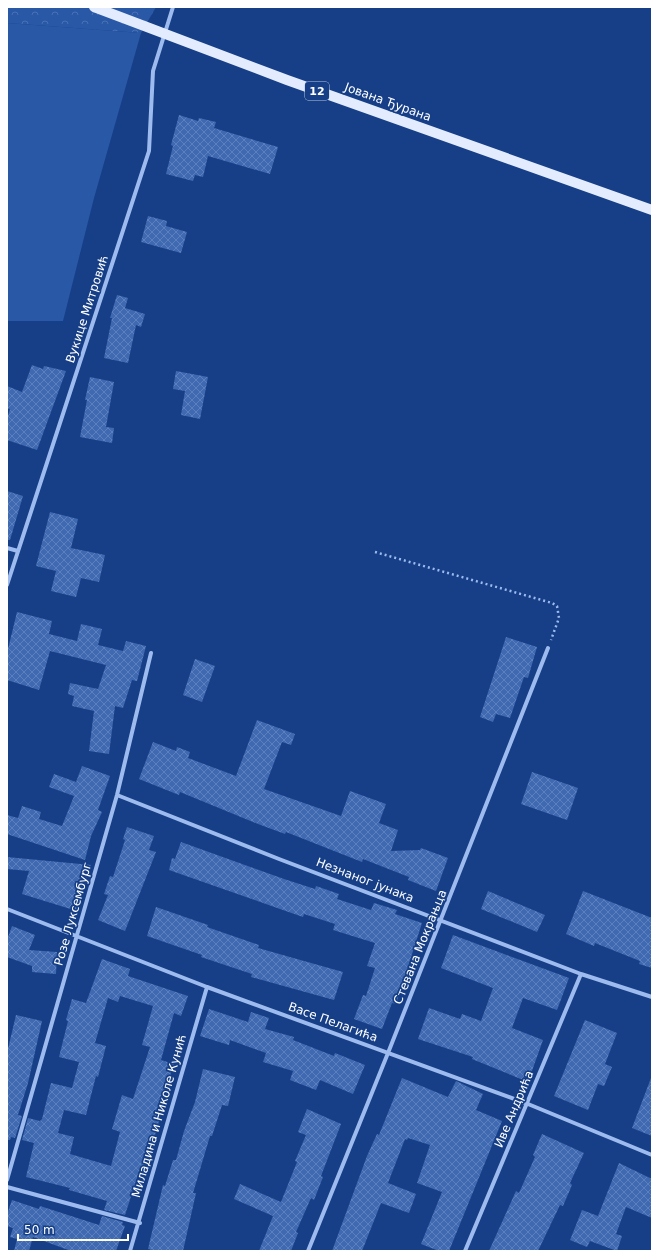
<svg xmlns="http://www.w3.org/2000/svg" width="659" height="1258" font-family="'DejaVu Sans',sans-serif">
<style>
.forest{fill:url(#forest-crowns)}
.green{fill:#2958a6}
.building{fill:url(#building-cross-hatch);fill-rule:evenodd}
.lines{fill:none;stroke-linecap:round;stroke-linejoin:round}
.path{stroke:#9dbbee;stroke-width:2.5;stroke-dasharray:2 3;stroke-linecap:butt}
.street{stroke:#9dbbee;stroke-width:4}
.primary{stroke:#e3ecff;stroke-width:10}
.labels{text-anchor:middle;stroke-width:3.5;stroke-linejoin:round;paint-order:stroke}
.shield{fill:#163f87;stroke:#b9c5db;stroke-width:1}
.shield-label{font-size:11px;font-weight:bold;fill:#fff}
.street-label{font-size:12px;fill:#fff;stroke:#163f87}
</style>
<defs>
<pattern id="forest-crowns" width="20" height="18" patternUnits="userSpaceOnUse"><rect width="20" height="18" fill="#2958a6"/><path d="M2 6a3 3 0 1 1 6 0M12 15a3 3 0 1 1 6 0" fill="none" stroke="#4971b3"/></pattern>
<pattern id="building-cross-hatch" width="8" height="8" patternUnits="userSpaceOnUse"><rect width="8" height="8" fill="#3f69b1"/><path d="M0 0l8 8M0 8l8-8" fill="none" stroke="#5c80bd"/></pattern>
</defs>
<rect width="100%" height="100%" fill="#163f87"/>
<path class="forest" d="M 7,7 L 156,7 L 141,33 L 7,23 Z"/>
<path class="green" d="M 7,23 L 141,33 L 94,198 L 63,321 L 7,321 Z"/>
<path class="building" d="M 179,115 L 198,121 L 199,118 L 216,122 L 214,128 L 278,147 L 270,174 L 208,156 L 203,177 L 195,175 L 193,181 L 166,174 L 173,146 L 171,145 Z
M 148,216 L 167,221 L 166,226 L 187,232 L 181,253 L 141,242 Z
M 117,295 L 128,298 L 125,308 L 145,314 L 141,327 L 136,325 L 128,363 L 104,358 L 112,318 L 110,318 Z
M 32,365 L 43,369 L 44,366 L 66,371 L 37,450 L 7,440 L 7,419 L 10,409 L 7,408 L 7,386 L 22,392 Z
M 176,371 L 208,377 L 200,419 L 181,415 L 185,391 L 173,389 Z
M 90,377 L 114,382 L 106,427 L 114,428 L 112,443 L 80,437 L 87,400 L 85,400 Z
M 7,491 L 23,496 L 10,540 L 7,540 Z
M 50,512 L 78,519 L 71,548 L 105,555 L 99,582 L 81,578 L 76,597 L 51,591 L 56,571 L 36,566 Z
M 17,612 L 52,621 L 49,634 L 77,641 L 81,624 L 102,629 L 98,645 L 123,651 L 126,641 L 146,646 L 137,681 L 132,680 L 123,708 L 115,706 L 109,754 L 89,751 L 94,711 L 72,706 L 74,696 L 68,694 L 70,683 L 98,689 L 106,665 L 50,651 L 39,690 L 7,680 L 7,653 Z
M 506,637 L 537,647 L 528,678 L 524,677 L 510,718 L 496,714 L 493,722 L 480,717 Z
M 195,659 L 215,666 L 202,702 L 183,695 Z
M 257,720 L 295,734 L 291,745 L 282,742 L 264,789 L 341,816 L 350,791 L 386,804 L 379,823 L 398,830 L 391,851 L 420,850 L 421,848 L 448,858 L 436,891 L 408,880 L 409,877 L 363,859 L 362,862 L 286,832 L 285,834 L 258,824 L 180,792 L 179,795 L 139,779 L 153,742 L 176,751 L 177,747 L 190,752 L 188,758 L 236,776 Z
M 82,766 L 110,776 L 98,810 L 102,812 L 91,836 L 85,860 L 7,834 L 7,815 L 18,818 L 22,806 L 41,812 L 39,819 L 62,826 L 74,796 L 49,787 L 54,774 L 76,782 Z
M 532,772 L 578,788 L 567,820 L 521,804 Z
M 127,827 L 154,836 L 149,850 L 156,852 L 125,931 L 98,920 L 108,895 L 104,894 L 110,876 L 113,877 L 125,840 L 123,839 Z
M 181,842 L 284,879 L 315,889 L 316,886 L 339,894 L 337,899 L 371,910 L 374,903 L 397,910 L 395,914 L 422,923 L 396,1004 L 392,1003 L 382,1029 L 354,1019 L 363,995 L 366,996 L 375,968 L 367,966 L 375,943 L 333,930 L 335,924 L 304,914 L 303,917 L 280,909 L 169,870 L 172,858 L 175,859 Z
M 7,857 L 91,865 L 77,911 L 22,894 L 29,871 L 7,869 Z
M 488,891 L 545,915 L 537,932 L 481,909 Z
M 583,891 L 652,918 L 652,968 L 639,964 L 640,961 L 595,943 L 594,946 L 566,934 Z
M 156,907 L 208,925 L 207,927 L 259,945 L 258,948 L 343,972 L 334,1000 L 251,977 L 252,974 L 201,957 L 202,955 L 147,936 Z
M 12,926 L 35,935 L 29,950 L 57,952 L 56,974 L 32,972 L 32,966 L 7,957 L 7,940 Z
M 453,935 L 569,978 L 557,1010 L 523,998 L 512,1028 L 543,1040 L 528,1082 L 472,1059 L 473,1057 L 418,1039 L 429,1008 L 460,1019 L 462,1014 L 481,1021 L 493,988 L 441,968 Z
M 102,959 L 130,969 L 128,976 L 188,996 L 181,1016 L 174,1013 L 161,1060 L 174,1064 L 160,1107 L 163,1108 L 151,1149 L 152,1149 L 146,1174 L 139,1172 L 125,1215 L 104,1210 L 107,1201 L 69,1190 L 70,1188 L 26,1177 L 34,1143 L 22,1140 L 28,1118 L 40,1121 L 42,1119 L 51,1083 L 72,1088 L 79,1062 L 59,1057 L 68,1021 L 66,1020 L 72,999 L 86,1003 ZM 120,996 L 153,1006 L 142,1045 L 150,1047 L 133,1099 L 122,1095 L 112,1129 L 120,1132 L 111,1166 L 70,1154 L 74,1137 L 58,1133 L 64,1110 L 86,1115 L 96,1076 L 98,1077 L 106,1046 L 95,1043 L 108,998 L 118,1002 Z
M 209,1009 L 248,1022 L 251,1012 L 269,1018 L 265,1029 L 294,1037 L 293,1040 L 334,1056 L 335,1053 L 365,1065 L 353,1094 L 320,1080 L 316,1090 L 290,1080 L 293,1071 L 263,1062 L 266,1053 L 230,1040 L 229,1045 L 200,1036 Z
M 16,1015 L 42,1021 L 28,1083 L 18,1115 L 22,1116 L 15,1138 L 11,1137 L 10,1140 L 7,1140 L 7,1053 Z
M 585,1020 L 617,1033 L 605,1064 L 612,1067 L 604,1086 L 598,1084 L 588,1110 L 554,1096 Z
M 203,1069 L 235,1077 L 228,1106 L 222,1105 L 212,1136 L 210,1136 L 193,1193 L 196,1193 L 183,1251 L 157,1251 L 148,1249 L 163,1185 L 165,1186 L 173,1160 L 176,1160 L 184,1131 L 195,1102 Z
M 402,1078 L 448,1097 L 456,1081 L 483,1094 L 476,1110 L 502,1121 L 449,1251 L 439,1251 L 421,1244 L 442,1192 L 417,1183 L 430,1145 L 408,1138 L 407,1140 L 405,1139 L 388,1183 L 416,1194 L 409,1213 L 381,1203 L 362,1251 L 332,1251 L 367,1156 L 377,1134 L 379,1135 Z
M 651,1078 L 652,1079 L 652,1136 L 632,1128 Z
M 307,1109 L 341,1124 L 321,1176 L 323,1177 L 314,1200 L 311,1198 L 296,1232 L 298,1233 L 291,1251 L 259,1251 L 273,1216 L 234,1199 L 240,1184 L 281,1202 L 297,1162 L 295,1161 L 306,1135 L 298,1132 Z
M 542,1134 L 584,1153 L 570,1183 L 572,1185 L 563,1206 L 560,1205 L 538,1251 L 489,1251 L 516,1191 L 519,1193 L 535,1157 L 533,1155 Z
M 619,1163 L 652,1179 L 652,1218 L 626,1207 L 616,1234 L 622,1236 L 617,1251 L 590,1241 L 587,1247 L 570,1240 L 582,1210 L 598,1216 Z
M 12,1200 L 39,1209 L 40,1206 L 99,1225 L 102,1216 L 123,1222 L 122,1225 L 125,1226 L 116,1251 L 71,1251 L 33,1237 L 29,1251 L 14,1251 L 17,1239 L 10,1237 L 13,1228 L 7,1226 L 7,1214 Z"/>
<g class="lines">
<path class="path" d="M 375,552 L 552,603 L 557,606 L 559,618 L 551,640"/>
<path class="street" d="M 7,548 L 18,551
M 7,585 L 149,151 L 153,71 L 173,7
M 117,795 L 279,859 L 581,974 L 652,997
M 7,909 L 207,987 L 528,1104 L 652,1155
M 7,1180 L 117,795 L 151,653
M 7,1187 L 140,1223
M 130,1251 L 207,987
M 308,1251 L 388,1053 L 548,648
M 465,1251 L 581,974"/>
<path class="primary" d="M 94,7 L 287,80 L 652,210"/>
</g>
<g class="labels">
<rect class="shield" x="305" y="82" width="24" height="18" rx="3"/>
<g class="shield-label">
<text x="317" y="95">12</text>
</g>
<g class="street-label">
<text transform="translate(388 102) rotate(20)" y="4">Јована Ђурана</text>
<text transform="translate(87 309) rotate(-72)" y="4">Вукице Митровић</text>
<text transform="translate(365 880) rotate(21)" y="4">Незнаног јунака</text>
<text transform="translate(73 914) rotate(-74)" y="4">Розе Луксембург</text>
<text transform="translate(420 947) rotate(-68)" y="4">Стевана Мокрањца</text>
<text transform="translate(333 1022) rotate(20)" y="4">Васе Пелагића</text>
<text transform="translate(514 1109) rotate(-67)" y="4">Иве Андрића</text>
<text transform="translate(159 1116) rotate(-74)" y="4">Миладина и Николе Кунић</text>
</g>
</g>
<rect width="659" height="1258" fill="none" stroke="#ffffff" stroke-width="16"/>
<path d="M18 1234v6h110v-6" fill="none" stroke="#ffffff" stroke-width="2"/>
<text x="24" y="1234" font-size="12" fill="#ffffff" stroke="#163f87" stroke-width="3" paint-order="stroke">50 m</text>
</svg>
